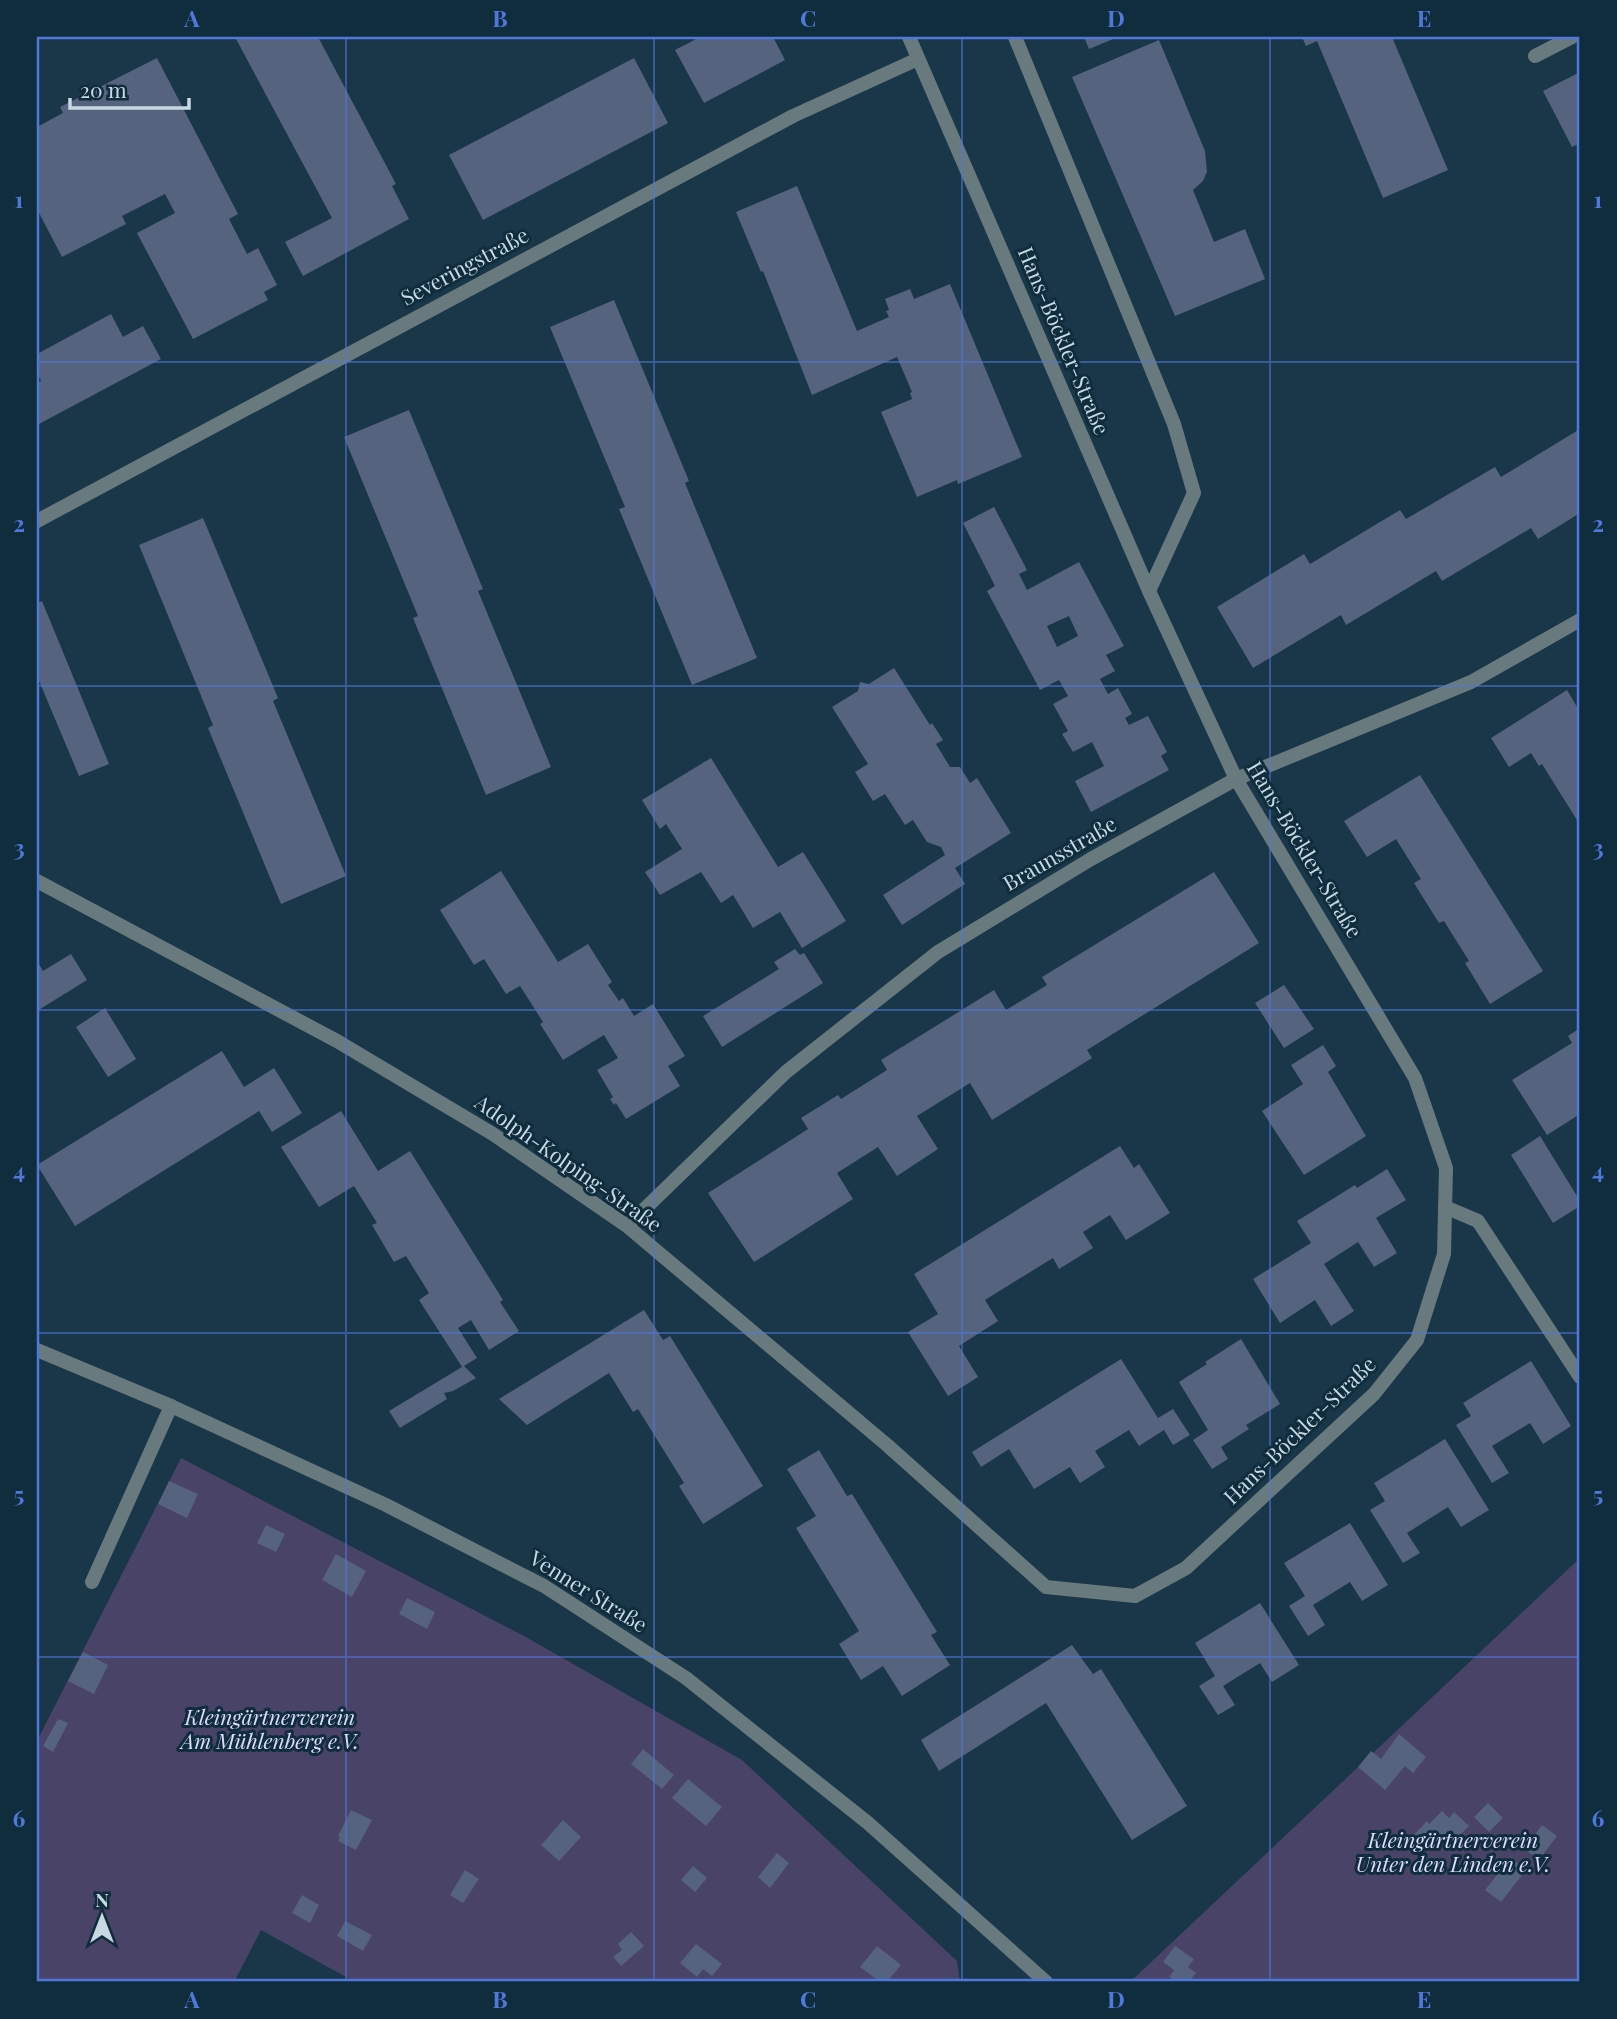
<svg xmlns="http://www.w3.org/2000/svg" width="1617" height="2019" font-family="'Playfair Display',serif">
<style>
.green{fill:#494367}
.building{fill:#55637e;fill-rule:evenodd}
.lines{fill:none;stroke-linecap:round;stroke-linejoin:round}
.service{stroke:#687a7d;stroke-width:14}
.minor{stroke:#687a7d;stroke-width:14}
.tertiary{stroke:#687a7d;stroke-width:14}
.grid{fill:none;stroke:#5078dc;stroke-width:2;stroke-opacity:0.55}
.labels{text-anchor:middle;stroke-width:6;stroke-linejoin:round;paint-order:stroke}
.street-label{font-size:21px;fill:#c8d9e4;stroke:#0f2d3d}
.park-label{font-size:21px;font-style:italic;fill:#dedafc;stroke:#0f2d3d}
.neatline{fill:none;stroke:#5078dc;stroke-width:2.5}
.grid-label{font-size:23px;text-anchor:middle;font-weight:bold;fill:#5078dc}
</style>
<rect width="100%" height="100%" fill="#193748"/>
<path class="green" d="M 181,1458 L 524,1636 L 742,1760 L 957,1961 L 960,1982 L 355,1982 L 261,1930 L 234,1982 L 37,1982 L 37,1741 Z
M 1580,1558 L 1580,1982 L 1131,1981 Z"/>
<path class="building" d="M 235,37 L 318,37 L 396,184 L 392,186 L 409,219 L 303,276 L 285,242 L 332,218 Z
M 700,37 L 773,37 L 785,60 L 704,103 L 675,50 Z
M 1084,37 L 1118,37 L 1089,49 Z
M 1302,37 L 1392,37 L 1448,170 L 1383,198 L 1317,41 L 1306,46 Z
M 1159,40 L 1205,151 L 1207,172 L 1203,181 L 1193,190 L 1214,242 L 1245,229 L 1265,279 L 1175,316 L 1072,77 Z
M 157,58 L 238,214 L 229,219 L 247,254 L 258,248 L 277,285 L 264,292 L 268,300 L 193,339 L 137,233 L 175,213 L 165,194 L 122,216 L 126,224 L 62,257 L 37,209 L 37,127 L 63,113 L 60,107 Z
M 634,58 L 668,123 L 483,220 L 449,155 Z
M 1580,72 L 1580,143 L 1572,147 L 1543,91 Z
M 797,186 L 857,331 L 889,317 L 886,311 L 889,310 L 885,299 L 910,289 L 914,299 L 950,284 L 1022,457 L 958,484 L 957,480 L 917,497 L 881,412 L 912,399 L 910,393 L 912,392 L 897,357 L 812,395 L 763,271 L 761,272 L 736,212 Z
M 614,300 L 689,481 L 685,483 L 757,658 L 692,685 L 619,509 L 625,507 L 550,327 Z
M 111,314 L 123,337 L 143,326 L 161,359 L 37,425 L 37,383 L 41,381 L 37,372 L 37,354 Z
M 409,410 L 483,589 L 478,591 L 551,767 L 486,795 L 413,618 L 418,616 L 344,437 Z
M 1580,429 L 1580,513 L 1538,539 L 1531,528 L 1442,581 L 1436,571 L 1346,625 L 1341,615 L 1253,668 L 1217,607 L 1304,554 L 1310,564 L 1400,510 L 1406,519 L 1495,467 L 1501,477 Z
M 994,507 L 1027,570 L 1019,574 L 1027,590 L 1079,562 L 1124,646 L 1106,655 L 1115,671 L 1100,679 L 1108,694 L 1118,688 L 1132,714 L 1125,718 L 1129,725 L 1148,716 L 1167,752 L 1161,756 L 1169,770 L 1091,812 L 1075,781 L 1104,766 L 1092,742 L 1073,752 L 1062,734 L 1068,731 L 1053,704 L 1068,696 L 1059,680 L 1040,690 L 987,591 L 995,586 L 963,523 ZM 1069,616 L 1078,636 L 1057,647 L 1047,626 Z
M 203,518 L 278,698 L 273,701 L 346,876 L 281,904 L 208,728 L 213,725 L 139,545 Z
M 42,601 L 109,764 L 79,776 L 37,676 L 37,603 Z
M 894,668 L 930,725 L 932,723 L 943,740 L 936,744 L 950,767 L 960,767 L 970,783 L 977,778 L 1011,833 L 955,868 L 965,884 L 902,925 L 883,895 L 945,855 L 941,847 L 927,842 L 913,820 L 905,825 L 885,794 L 873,801 L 855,772 L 868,764 L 832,707 L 858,691 L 860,682 L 869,684 Z
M 1567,690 L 1580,712 L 1580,825 L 1542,764 L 1539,766 L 1531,753 L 1509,767 L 1491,738 Z
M 711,758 L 778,867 L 803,852 L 846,921 L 802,948 L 780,912 L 753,928 L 733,895 L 721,903 L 701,872 L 660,895 L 645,872 L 682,849 L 666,824 L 660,829 L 642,800 Z
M 1420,775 L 1543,971 L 1490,1004 L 1465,963 L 1469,961 L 1444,921 L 1439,923 L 1414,883 L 1421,879 L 1396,839 L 1367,857 L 1344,821 Z
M 501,871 L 558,962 L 588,944 L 612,982 L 608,985 L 619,1001 L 623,998 L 634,1016 L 653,1004 L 685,1056 L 668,1066 L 680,1086 L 626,1119 L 616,1103 L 614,1105 L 610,1099 L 613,1097 L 597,1070 L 618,1058 L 604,1035 L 563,1060 L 540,1024 L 543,1022 L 520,986 L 506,994 L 484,959 L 474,965 L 440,910 Z
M 1214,872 L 1259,943 L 1087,1050 L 1092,1058 L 992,1120 L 970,1083 L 917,1116 L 938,1149 L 897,1176 L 878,1147 L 837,1173 L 853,1199 L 754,1262 L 708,1193 L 808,1129 L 801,1118 L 838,1095 L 841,1099 L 887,1070 L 881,1060 L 994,990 L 1006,1010 L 1047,985 L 1042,977 Z
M 795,949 L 800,955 L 804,953 L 823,983 L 722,1047 L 703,1016 L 779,969 L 774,962 Z
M 71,954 L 87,980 L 37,1011 L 37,961 L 43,971 Z
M 1284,985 L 1314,1029 L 1284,1048 L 1255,1003 Z
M 105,1008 L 136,1059 L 108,1077 L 76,1027 Z
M 1580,1028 L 1580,1114 L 1547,1135 L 1512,1080 L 1572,1043 L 1568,1036 Z
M 1323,1045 L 1336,1066 L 1328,1072 L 1366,1136 L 1304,1175 L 1262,1111 L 1303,1084 L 1291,1065 Z
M 222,1051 L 244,1087 L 274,1068 L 302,1113 L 272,1132 L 259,1111 L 75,1226 L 37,1165 Z
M 341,1111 L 378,1171 L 410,1151 L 503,1300 L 500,1302 L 519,1331 L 489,1350 L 471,1320 L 458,1328 L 477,1358 L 464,1366 L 476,1378 L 453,1391 L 444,1393 L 447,1399 L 400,1428 L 389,1411 L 462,1367 L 419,1300 L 429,1293 L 406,1256 L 394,1262 L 372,1225 L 377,1223 L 354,1186 L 319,1207 L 281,1147 Z
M 1540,1136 L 1580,1201 L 1580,1206 L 1553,1223 L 1511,1155 Z
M 1120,1146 L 1134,1168 L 1139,1164 L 1170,1213 L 1126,1240 L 1110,1215 L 1083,1232 L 1093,1248 L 1059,1269 L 1053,1258 L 985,1300 L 998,1321 L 959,1346 L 978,1377 L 948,1396 L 908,1332 L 938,1314 L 914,1274 Z
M 1387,1169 L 1406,1200 L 1376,1218 L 1397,1253 L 1374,1267 L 1358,1242 L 1324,1264 L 1354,1311 L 1331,1326 L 1315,1300 L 1280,1323 L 1253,1279 L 1311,1243 L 1297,1221 L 1355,1185 L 1357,1188 Z
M 644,1310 L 663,1340 L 670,1336 L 763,1486 L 703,1524 L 679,1486 L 684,1483 L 638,1409 L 633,1412 L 609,1373 L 527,1425 L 499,1399 Z
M 1241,1339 L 1280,1404 L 1246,1425 L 1249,1429 L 1221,1447 L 1228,1459 L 1212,1469 L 1193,1440 L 1208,1430 L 1179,1382 L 1207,1364 L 1205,1362 Z
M 1121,1359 L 1158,1418 L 1173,1409 L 1190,1435 L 1173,1445 L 1164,1430 L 1139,1446 L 1129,1430 L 1095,1451 L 1105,1467 L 1080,1483 L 1070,1467 L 1034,1489 L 1009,1449 L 981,1467 L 972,1452 Z
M 1531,1361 L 1571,1426 L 1543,1444 L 1530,1423 L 1492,1446 L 1509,1473 L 1492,1483 L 1456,1425 L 1471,1416 L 1463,1403 Z
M 1445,1439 L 1489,1510 L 1461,1527 L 1448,1507 L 1407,1533 L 1420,1553 L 1403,1563 L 1370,1510 L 1385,1501 L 1374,1483 Z
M 819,1450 L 847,1496 L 852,1494 L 937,1632 L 931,1635 L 950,1665 L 902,1696 L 883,1666 L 861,1680 L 839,1644 L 859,1631 L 796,1528 L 816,1516 L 787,1469 Z
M 169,1481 L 198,1494 L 187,1518 L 158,1504 Z
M 1350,1523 L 1388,1585 L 1362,1601 L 1350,1582 L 1313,1605 L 1325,1625 L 1308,1636 L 1289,1606 L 1305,1596 L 1284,1563 Z
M 266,1525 L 285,1534 L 276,1552 L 257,1543 Z
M 336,1554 L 366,1571 L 352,1597 L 322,1580 Z
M 407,1598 L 435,1612 L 427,1629 L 399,1614 Z
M 1260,1603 L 1299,1665 L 1272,1682 L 1260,1663 L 1223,1686 L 1235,1705 L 1218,1715 L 1199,1686 L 1215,1676 L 1195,1643 Z
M 1072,1645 L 1093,1674 L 1101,1669 L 1187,1806 L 1132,1840 L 1046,1703 L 939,1771 L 921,1740 Z
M 83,1652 L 108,1665 L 94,1694 L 68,1681 Z
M 58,1719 L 68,1723 L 53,1752 L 43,1746 Z
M 1399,1734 L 1426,1757 L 1413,1773 L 1405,1766 L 1385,1790 L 1358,1767 L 1371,1751 L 1381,1759 Z
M 643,1749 L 674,1775 L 662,1789 L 631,1764 Z
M 688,1779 L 722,1807 L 706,1826 L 672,1798 Z
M 1488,1803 L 1503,1818 L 1489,1832 L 1474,1817 Z
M 351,1810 L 372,1820 L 356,1850 L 338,1841 L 340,1837 L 338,1836 Z
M 1442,1811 L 1449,1818 L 1454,1812 L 1469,1826 L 1451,1844 L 1437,1831 L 1423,1847 L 1412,1837 L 1427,1821 L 1429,1824 Z
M 563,1820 L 581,1837 L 559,1861 L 541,1845 Z
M 1542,1825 L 1557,1836 L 1539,1860 L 1524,1849 Z
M 777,1853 L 789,1863 L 770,1888 L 758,1877 Z
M 1511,1857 L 1526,1870 L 1501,1902 L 1485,1890 Z
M 693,1866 L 707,1878 L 695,1892 L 681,1880 Z
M 465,1870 L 479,1879 L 463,1903 L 450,1895 Z
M 302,1895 L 319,1905 L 310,1923 L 292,1913 Z
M 345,1921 L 372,1935 L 363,1951 L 337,1936 Z
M 631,1932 L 644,1946 L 621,1966 L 613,1957 L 622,1950 L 618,1944 Z
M 696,1944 L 722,1964 L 712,1976 L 703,1969 L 697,1977 L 680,1963 Z
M 877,1946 L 901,1965 L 887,1982 L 880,1982 L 860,1967 Z
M 1175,1946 L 1194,1959 L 1188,1967 L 1196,1973 L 1189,1982 L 1177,1982 L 1169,1977 L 1174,1970 L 1163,1962 Z"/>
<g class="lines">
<path class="service" d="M 1015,37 L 1174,424 L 1194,493 L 1149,591
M 1535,56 L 1572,37
M 1445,1207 L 1478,1221 L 1580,1377
M 92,1582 L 171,1406"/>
<path class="minor" d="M 37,521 L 793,116 L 918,59
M 37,881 L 337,1041 L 493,1134 L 627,1226 L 887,1445 L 1046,1587 L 1135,1596 L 1186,1568 L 1374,1394 L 1417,1340 L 1444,1254 L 1446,1168 L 1415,1078 L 1236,779 L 1149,591 L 909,37
M 627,1226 L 786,1072 L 938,952 L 1091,859 L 1236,779 L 1471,682 L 1580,620"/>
<path class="tertiary" d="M 37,1350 L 171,1406 L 386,1505 L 544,1586 L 686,1678 L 868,1823 L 1046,1982"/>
</g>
<path class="grid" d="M 346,37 L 346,1982M 654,37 L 654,1982M 962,37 L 962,1982M 1270,37 L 1270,1982M 37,362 L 1580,362M 37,686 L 1580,686M 37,1010 L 1580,1010M 37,1333 L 1580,1333M 37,1657 L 1580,1657"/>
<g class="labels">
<g class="street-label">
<text transform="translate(465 267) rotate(-28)" y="7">Severingstraße</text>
<text transform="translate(1063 341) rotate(67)" y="7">Hans-Böckler-Straße</text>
<text transform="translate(1304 850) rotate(59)" y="7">Hans-Böckler-Straße</text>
<text transform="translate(1060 854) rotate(-30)" y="7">Braunsstraße</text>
<text transform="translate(568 1164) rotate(35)" y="7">Adolph-Kolping-Straße</text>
<text transform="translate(1300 1431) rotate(-44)" y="7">Hans-Böckler-Straße</text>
<text transform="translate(588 1592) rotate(32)" y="7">Venner Straße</text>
</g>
<g class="park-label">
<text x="270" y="1725">Kleingärtnerverein<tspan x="270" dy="24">Am Mühlenberg e.V.</tspan></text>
<text x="1453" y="1848">Kleingärtnerverein<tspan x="1453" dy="24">Unter den Linden e.V.</tspan></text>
</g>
</g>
<rect width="1617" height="2019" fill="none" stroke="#0f2d3d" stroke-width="77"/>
<g transform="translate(102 1917)" stroke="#0f2d3d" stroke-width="5" paint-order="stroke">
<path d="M0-5L12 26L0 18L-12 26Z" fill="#c8d9e4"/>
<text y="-10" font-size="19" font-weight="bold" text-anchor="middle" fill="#c8d9e4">N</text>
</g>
<path d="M70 98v10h119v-10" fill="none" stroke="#c8d9e4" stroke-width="3.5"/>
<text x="80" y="98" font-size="21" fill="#c8d9e4" stroke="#0f2d3d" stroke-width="5" paint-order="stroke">20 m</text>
<rect x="38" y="38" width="1540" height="1942" class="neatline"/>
<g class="grid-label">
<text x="192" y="27">A</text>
<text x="500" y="27">B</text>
<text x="808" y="27">C</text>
<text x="1116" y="27">D</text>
<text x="1424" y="27">E</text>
<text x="19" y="208">1</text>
<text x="1598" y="208">1</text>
<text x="19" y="532">2</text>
<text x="1598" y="532">2</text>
<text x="19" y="856">3</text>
<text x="1598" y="856">3</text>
<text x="19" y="1179">4</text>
<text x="1598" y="1179">4</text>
<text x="19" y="1503">5</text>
<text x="1598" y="1503">5</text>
<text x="19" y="1827">6</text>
<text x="1598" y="1827">6</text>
<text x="192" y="2008">A</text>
<text x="500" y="2008">B</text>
<text x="808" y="2008">C</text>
<text x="1116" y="2008">D</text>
<text x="1424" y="2008">E</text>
</g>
</svg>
